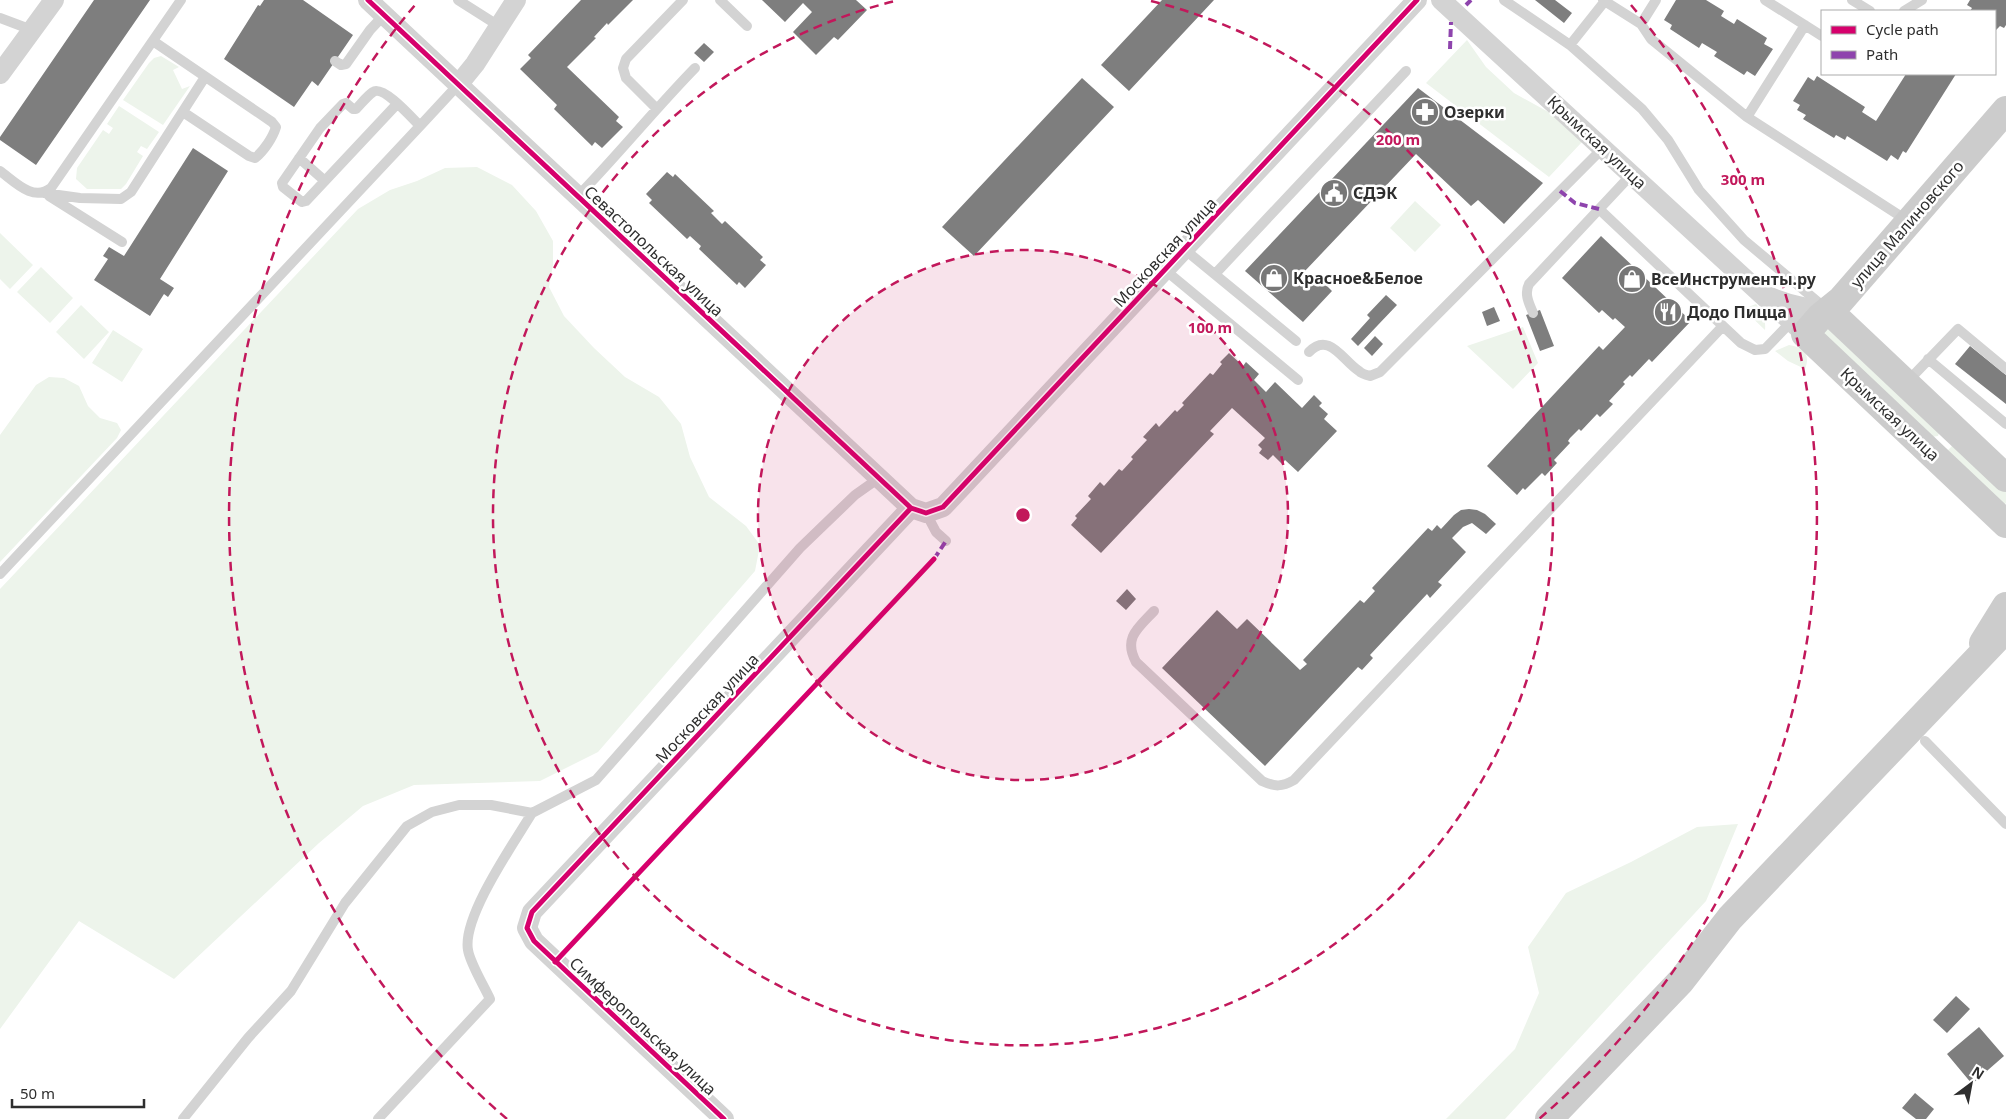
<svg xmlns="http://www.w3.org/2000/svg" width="2006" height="1119" font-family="'Noto Sans',sans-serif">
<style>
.green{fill:#edf4eb}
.building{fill:#7e7e7e}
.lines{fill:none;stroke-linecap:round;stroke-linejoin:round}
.lane{stroke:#d3d3d3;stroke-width:10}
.street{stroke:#d3d3d3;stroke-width:20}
.secondary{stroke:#ccc;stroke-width:28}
.quiet{stroke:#8e44ad;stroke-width:4;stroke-dasharray:8 4;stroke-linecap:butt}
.cycleway-casing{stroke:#fff;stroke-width:8}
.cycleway{stroke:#d6006c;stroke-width:5}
.ring{fill:none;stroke:#c2185b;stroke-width:2.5;stroke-dasharray:9 6}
.labels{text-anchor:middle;stroke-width:5;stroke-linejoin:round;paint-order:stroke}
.poi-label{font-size:16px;font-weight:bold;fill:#2e2e2e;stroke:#fff;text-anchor:start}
.street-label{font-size:16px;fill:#2e2e2e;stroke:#fff}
.centre{fill:#c2185b;stroke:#fff;stroke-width:2.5}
.ring-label{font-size:15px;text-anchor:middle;font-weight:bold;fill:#c2185b;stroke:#fff;stroke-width:5;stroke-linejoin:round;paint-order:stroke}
</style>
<rect width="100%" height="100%" fill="#fff"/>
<path class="green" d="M 1467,40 L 1486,67 L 1514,93 L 1552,114 L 1582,142 L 1549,177 L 1426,83 Z
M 161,56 L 179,67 L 173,70 L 182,89 L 190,86 L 163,125 L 123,100 L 149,63 L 154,58 Z
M 119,106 L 159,132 L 147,149 L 141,146 L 137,152 L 143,156 L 126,184 L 121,189 L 87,189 L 76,179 L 77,168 L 103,130 L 109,134 L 113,128 L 107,124 Z
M 477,167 L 512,185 L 536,211 L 553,241 L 553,265 L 549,287 L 564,316 L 594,348 L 625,377 L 659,397 L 681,424 L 690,457 L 709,497 L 746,526 L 760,545 L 755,571 L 598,752 L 540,781 L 414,785 L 363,806 L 319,843 L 174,979 L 79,921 L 0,1029 L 0,589 L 358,209 L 390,190 L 417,181 L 445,168 Z
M 1415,201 L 1441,225 L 1415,252 L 1390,228 Z
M 0,233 L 33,265 L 10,289 L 0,279 Z
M 41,267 L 73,298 L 50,323 L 17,292 Z
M 1756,304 C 1763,313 1766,319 1765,330 L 1743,309 Z
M 81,305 L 109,332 L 84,359 L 56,332 Z
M 1823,324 L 1939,433 L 1938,436 L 1931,437 L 1819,329 Z
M 1523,327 L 1538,363 L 1513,389 L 1467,346 Z
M 113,330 L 143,349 L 122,382 L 92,363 Z
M 1789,345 C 1803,347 1811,354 1805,369 L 1788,361 L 1775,351 Z
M 49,377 L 64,378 L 79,386 L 88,406 L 100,418 L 117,423 L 121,430 L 117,438 L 0,562 L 0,435 L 36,385 Z
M 1953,445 L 2006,490 L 2006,503 L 2003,506 L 1949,453 L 1948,450 Z
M 1738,824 L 1706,901 L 1505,1119 L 1446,1119 L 1515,1049 L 1539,993 L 1528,947 L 1566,893 L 1631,862 L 1697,827 Z"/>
<path class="building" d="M 94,0 L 150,0 L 36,165 L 0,140 L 0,137 Z
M 264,0 L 303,0 L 353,35 L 318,86 L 312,81 L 294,107 L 224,59 L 258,5 L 260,6 Z
M 581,0 L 633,0 L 608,25 L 607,23 L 594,37 L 596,38 L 567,67 L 619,117 L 616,121 L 623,127 L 602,148 L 595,142 L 592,146 L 554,109 L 557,105 L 520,69 L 531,58 L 528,55 Z
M 762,0 L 856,0 L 867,10 L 838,40 L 834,37 L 816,55 L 793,32 L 812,12 L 803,3 L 785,22 Z
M 1162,0 L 1214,0 L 1129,91 L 1101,65 Z
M 1535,0 L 1555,0 L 1572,13 L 1564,23 Z
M 1676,0 L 1706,0 L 1724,11 L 1721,16 L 1734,24 L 1737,19 L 1767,38 L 1764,44 L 1773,49 L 1755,76 L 1747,71 L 1744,75 L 1714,56 L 1717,52 L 1702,43 L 1699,48 L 1670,29 L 1672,25 L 1664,20 Z
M 1970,0 L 2006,0 L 2006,25 L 2004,28 L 2000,26 L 1995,31 L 1995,11 L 1970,11 L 1972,8 L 1967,5 Z
M 704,43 L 714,52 L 704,62 L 694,53 Z
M 1906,74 L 1956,74 L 1906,153 L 1903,151 L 1898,160 L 1891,155 L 1887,161 L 1847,136 L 1845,140 L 1836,135 L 1834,138 L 1803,119 L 1806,115 L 1797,110 L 1800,105 L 1793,101 L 1808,77 L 1814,81 L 1817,76 L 1865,107 L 1862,112 L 1876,121 Z
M 1082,78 L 1114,107 L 974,256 L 942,227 Z
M 1418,88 L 1543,183 L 1504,224 L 1478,200 L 1471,206 L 1416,154 L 1304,272 L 1317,285 L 1321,280 L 1332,291 L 1303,322 L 1245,271 Z
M 193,148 L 228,171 L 160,279 L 174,288 L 168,297 L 164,294 L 150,316 L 94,280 L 108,259 L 103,256 L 109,247 L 124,256 Z
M 667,172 L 673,177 L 675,174 L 714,211 L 711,213 L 722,224 L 725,221 L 763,257 L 760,260 L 766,265 L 745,288 L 739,282 L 737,285 L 699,249 L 701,246 L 690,236 L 687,239 L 649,203 L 652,200 L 646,194 Z
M 1601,236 L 1691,321 L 1652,362 L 1649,359 L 1632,377 L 1630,375 L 1623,382 L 1625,384 L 1609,401 L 1613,404 L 1600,417 L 1597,414 L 1581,431 L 1579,429 L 1570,438 L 1568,441 L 1570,443 L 1554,460 L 1557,463 L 1545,476 L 1542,473 L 1525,490 L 1523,488 L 1517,495 L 1487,466 L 1599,346 L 1603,350 L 1625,327 L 1615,318 L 1613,320 L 1602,310 L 1599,313 L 1562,278 Z
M 1386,295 L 1397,305 L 1358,346 L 1351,339 L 1370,318 L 1367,315 Z
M 1494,307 L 1500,321 L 1487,326 L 1482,312 Z
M 1540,310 L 1554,346 L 1540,351 L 1526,315 Z
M 1375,336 L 1383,344 L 1372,356 L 1364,348 Z
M 1970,346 L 2006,375 L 2006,404 L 1955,364 Z
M 1229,353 L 1243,366 L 1246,362 L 1259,374 L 1254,380 L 1266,392 L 1275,382 L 1302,408 L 1314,395 L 1322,403 L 1319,406 L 1328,414 L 1324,419 L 1337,431 L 1298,472 L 1285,460 L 1282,464 L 1273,455 L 1268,460 L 1259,453 L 1262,449 L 1258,445 L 1265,438 L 1232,408 L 1210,431 L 1214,434 L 1101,553 L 1071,525 L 1077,518 L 1075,516 L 1091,499 L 1088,496 L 1100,482 L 1104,486 L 1119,469 L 1122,471 L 1133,459 L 1131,457 L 1147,440 L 1143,437 L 1156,423 L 1159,427 L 1175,410 L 1177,412 L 1184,405 L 1182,403 L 1210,373 L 1213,375 L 1222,364 L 1220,362 Z
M 1469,509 L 1477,510 L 1485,514 L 1496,524 L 1486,534 L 1472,523 L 1463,527 L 1452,538 L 1466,552 L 1438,582 L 1442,585 L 1430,598 L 1427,594 L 1370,655 L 1373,658 L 1362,670 L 1358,667 L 1265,766 L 1162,668 L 1217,610 L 1237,629 L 1247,619 L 1300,670 L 1307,664 L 1303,660 L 1360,600 L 1364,603 L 1375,591 L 1372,588 L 1428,528 L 1432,531 L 1437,525 L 1441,529 L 1454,515 L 1461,510 Z
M 1127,589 L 1136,599 L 1126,610 L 1116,601 Z
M 1956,996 L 1970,1009 L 1947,1033 L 1933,1020 Z
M 1979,1027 L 2004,1056 L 1972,1084 L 1947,1054 Z
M 1915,1093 L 1934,1109 L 1926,1119 L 1916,1119 L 1902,1108 Z"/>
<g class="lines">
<path class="lane" d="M 458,0 L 499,26
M 720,0 L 747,26
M 1504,0 L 1570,45 L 1642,109 L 1668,140 L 1699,190 L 1744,240 L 1824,307
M 1603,0 L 1641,24
M 1656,0 L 1641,24 L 1651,39 L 1747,117 L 1908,221
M 1765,0 L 1822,36
M 1852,0 L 1870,11
M 1904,11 L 1922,0
M 0,18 L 32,30
M 153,41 L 272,122 L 276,127 C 273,137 264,151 255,158 L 249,156 L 183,112
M 1570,45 L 1605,1
M 335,61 L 341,65 L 346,64 L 370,30 L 384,15
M 397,104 L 306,201 L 302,202 L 283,187 L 282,183 L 320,128 L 343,104 L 346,103 L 353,109 L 356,109 C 361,104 367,96 373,92 C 383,85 412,118 420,126 L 458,85
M 656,108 L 626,78 L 623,68 L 626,59 L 683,0
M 1747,117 L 1805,25
M 299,158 L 325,181
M 0,171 C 15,182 33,202 51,188 L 181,0
M 44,193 L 80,198 L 121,199 L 131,192 L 205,77
M 49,196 L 122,242
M 577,197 C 618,155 654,110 695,68
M 1599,209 L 1741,343 L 1755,350 L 1765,349 L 1791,322
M 1184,249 L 1296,341
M 1165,270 L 1298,380
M 1215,274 L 1406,71
M 1533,313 C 1529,303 1524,294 1529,284 L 1631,175
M 1309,352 C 1329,331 1343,361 1359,371 C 1362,374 1366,375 1370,376 L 1380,372 L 1603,148
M 1928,359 L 2006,424
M 1906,383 L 1958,329 L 2006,369
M 926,513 L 936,532 L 946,541
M 0,574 L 420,126
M 1154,611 C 1138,628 1123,638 1136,662 L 1262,781 C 1275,787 1282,787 1294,780 L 1723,326
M 1925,741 L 2006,824
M 183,1119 L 248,1038 L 291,991 L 345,903 L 407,826 L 432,812 L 459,805 L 491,805 L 532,813 L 596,780 L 800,548 L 855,495 L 879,478
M 378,1119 L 490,999 C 484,986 470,963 468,950 C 462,917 514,843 532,813"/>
<path class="street" d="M 368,0 L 911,508 L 926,513 L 943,507 L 1417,0
M 1441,0 L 1805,334
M 0,74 L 54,0
M 458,85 L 475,64 L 516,0
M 1770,297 C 1789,305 1807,309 1828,310
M 724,1119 L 534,941 L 527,928 L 532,912 L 911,508"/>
<path class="secondary" d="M 2006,110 L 1841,300 L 1820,317 L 1805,334 L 2006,524
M 1828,310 L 2006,478
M 1983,643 L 2006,606
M 1549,1119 L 1681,981 L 1730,918 L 2006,629"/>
<path class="quiet" d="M 1466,5 L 1471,0
M 1450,49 L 1451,22
M 1560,191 L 1575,203 L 1599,209
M 934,559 L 946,541"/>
<defs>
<path id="cycleway" d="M 368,0 L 911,508 L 926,513 L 943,507 L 1417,0
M 555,962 L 934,559
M 724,1119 L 534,941 L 527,928 L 532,912 L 911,508"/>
</defs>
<use href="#cycleway" class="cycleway-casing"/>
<use href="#cycleway" class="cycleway"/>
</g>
<circle cx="1023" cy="515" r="265" fill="#c2185b" fill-opacity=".12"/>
<g class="ring">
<circle cx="1023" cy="515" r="265"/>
<path d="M1151 1A530 530 0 1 1 895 1"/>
<path d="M507 1119A794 794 0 0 1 415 5M1631 5A794 794 0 0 1 1539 1119"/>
</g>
<defs>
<symbol id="pharmacy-disc" viewBox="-11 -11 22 22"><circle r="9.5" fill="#777" stroke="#fff"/><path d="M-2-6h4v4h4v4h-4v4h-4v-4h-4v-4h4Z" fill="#fff"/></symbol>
<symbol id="civic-disc" viewBox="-11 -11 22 22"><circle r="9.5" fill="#777" stroke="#fff"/><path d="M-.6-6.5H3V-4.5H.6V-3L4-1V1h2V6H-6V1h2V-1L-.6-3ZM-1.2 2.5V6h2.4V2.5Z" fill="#fff"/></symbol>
<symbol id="shop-disc" viewBox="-11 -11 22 22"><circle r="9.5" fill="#777" stroke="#fff"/><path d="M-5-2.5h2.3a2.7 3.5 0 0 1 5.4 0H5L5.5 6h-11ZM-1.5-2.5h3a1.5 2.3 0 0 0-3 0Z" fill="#fff"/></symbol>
<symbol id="restaurant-disc" viewBox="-11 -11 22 22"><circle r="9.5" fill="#777" stroke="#fff"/><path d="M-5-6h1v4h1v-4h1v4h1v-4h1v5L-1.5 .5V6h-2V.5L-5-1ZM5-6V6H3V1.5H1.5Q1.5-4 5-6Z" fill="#fff"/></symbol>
</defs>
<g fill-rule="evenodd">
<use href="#pharmacy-disc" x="1409" y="96" width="32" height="32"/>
<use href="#civic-disc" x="1318" y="177" width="32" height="32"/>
<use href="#shop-disc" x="1258" y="262" width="32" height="32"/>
<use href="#shop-disc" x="1616" y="263" width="32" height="32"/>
<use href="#restaurant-disc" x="1652" y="296" width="32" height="32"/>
</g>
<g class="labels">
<g class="poi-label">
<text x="1444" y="118">Озерки</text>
<text x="1353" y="199">СДЭК</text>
<text x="1293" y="284">Красное&amp;Белое</text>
<text x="1651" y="285">ВсеИнструменты.ру</text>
<text x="1687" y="318">Додо Пицца</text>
</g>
<g class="street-label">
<text transform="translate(1597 142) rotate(43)" y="6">Крымская улица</text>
<text transform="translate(1907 224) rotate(-49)" y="6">улица Малиновского</text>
<text transform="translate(654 251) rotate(43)" y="6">Севастопольская улица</text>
<text transform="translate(1165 252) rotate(-47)" y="6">Московская улица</text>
<text transform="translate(1890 414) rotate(43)" y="6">Крымская улица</text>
<text transform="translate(707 708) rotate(-47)" y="6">Московская улица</text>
<text transform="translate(643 1026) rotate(43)" y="6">Симферопольская улица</text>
</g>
</g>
<circle cx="1023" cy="515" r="8" class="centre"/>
<g class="ring-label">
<text x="1398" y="145">200 m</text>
<text x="1743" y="185">300 m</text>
<text x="1210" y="333">100 m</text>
</g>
<rect x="1821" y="10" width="175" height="65" fill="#ffffff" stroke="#ababab"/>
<rect x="1831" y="26" width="25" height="8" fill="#d6006c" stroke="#ababab"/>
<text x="1866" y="35" font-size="15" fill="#2e2e2e">Cycle path</text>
<rect x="1831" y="51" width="25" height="8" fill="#8e44ad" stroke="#ababab"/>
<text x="1866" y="60" font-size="15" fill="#2e2e2e">Path</text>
<g transform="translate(1971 1084) rotate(32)" stroke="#ffffff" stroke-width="4" paint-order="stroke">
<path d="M0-4L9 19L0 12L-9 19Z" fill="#2e2e2e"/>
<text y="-8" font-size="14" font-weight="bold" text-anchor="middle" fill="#2e2e2e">N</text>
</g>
<path d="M12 1099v8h132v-8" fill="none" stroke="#2e2e2e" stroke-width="2.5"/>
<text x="20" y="1099" font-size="15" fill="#2e2e2e" stroke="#ffffff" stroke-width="4" paint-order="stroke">50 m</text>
</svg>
